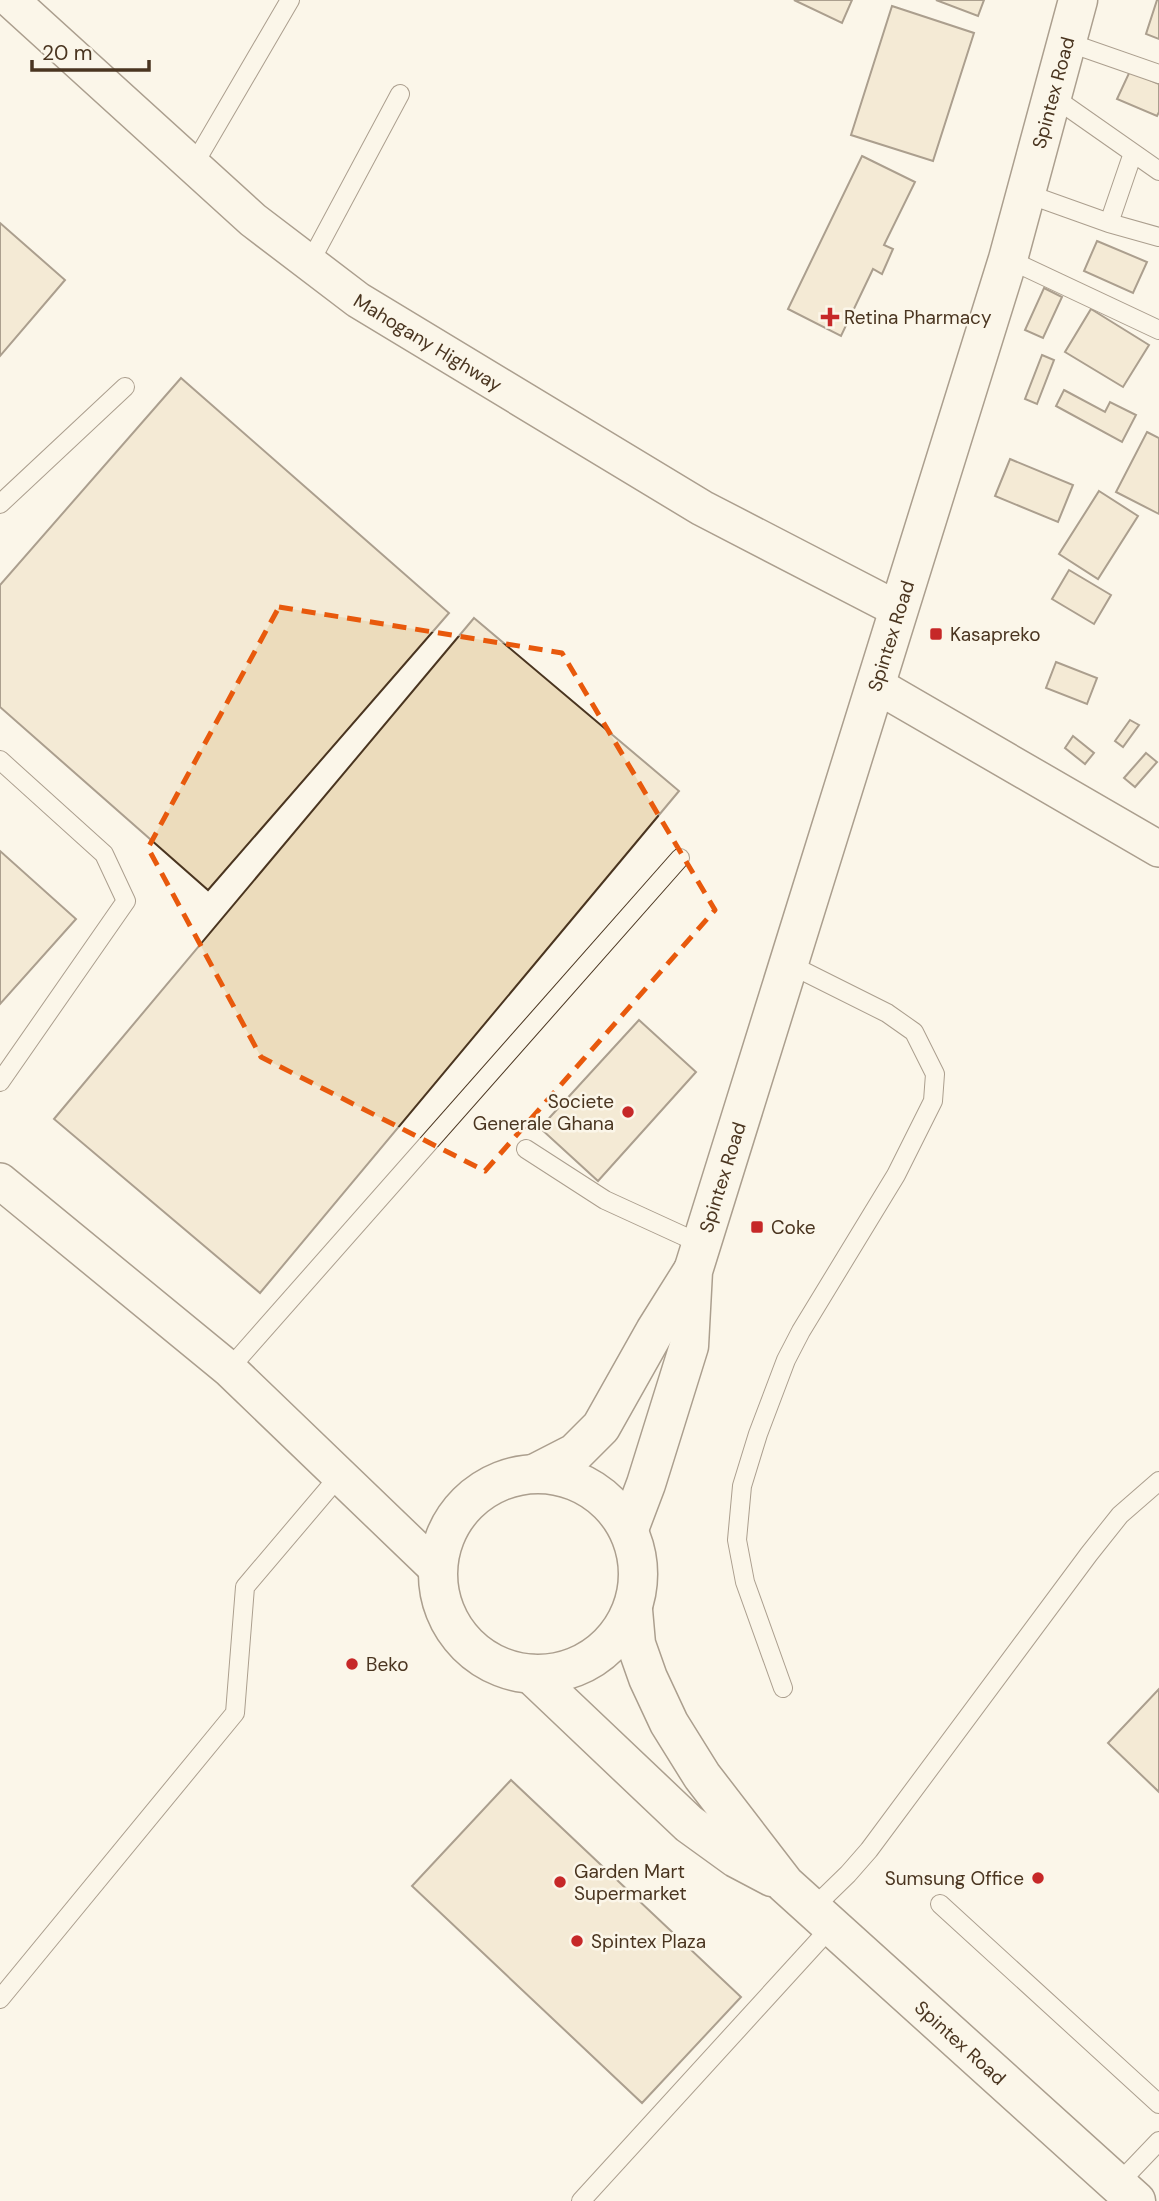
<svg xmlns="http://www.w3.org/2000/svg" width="1159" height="2201" font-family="'DM Sans',sans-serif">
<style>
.building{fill:#ecdcbc;stroke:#4a3520;stroke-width:2}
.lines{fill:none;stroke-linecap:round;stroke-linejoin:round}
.service-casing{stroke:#4a3520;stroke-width:20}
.minor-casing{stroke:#4a3520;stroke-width:38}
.secondary-casing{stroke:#4a3520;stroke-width:41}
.service{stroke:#fbf6e9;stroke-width:18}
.minor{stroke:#fbf6e9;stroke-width:35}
.secondary{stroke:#fbf6e9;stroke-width:38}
.marked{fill:none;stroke:#e8590c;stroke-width:5;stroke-dasharray:14 9;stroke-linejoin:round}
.poi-dot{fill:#c62828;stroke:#fbf6e9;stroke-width:2.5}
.labels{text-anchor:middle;stroke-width:5;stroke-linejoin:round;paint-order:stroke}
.street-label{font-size:19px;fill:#4a3520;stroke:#fbf6e9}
.poi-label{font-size:19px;fill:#4a3520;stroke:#fbf6e9;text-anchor:start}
</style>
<rect width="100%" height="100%" fill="#fbf6e9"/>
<path class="building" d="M 794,0 L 852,0 L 842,23 Z
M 936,0 L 984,0 L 978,16 Z
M 1157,0 L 1159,0 L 1159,39 L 1146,34 Z
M 892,6 L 974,33 L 933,161 L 851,135 Z
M 1130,71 L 1159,84 L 1159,112 L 1157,116 L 1117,99 Z
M 862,156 L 915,182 L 884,245 L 893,249 L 882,274 L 873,269 L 841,336 L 788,309 Z
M 0,223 L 65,280 L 0,356 Z
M 1097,241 L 1147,262 L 1133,293 L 1084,271 Z
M 1044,288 L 1062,297 L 1043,338 L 1025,330 Z
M 1091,309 L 1149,345 L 1123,387 L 1065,352 Z
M 1042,355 L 1054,360 L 1037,404 L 1025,399 Z
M 181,378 L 449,613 L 208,890 L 0,707 L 0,585 Z
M 1064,390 L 1105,412 L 1110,402 L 1136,415 L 1122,442 L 1056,406 Z
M 1147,432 L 1159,438 L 1159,514 L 1116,492 Z
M 1010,459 L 1073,485 L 1058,522 L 995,496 Z
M 1099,491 L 1138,516 L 1098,579 L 1059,554 Z
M 1069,570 L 1111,595 L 1094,624 L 1052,599 Z
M 474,618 L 679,791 L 260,1293 L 54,1119 Z
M 1056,662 L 1097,678 L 1087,704 L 1046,688 Z
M 1130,720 L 1139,725 L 1123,747 L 1115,741 Z
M 1073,736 L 1094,753 L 1085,764 L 1065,748 Z
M 1146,753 L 1157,762 L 1135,787 L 1124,778 Z
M 0,851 L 76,919 L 0,1004 Z
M 639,1020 L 696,1072 L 598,1181 L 540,1128 Z
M 1159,1689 L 1159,1792 L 1108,1743 Z
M 511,1780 L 741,1997 L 642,2103 L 412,1886 Z"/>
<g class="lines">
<defs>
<path id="service" d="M 1067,42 L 1159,74
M 1052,96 L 1159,171
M 193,166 L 290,0
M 1025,193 L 1109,223 L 1159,237
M 1109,223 L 1133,153
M 1008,259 L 1159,330
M 309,264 L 400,94
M 0,504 L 125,387
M 0,760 L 104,854 L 126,901 L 0,1082
M 526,1149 L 605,1200 L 701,1244
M 229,1369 L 680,858
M 783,1688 L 745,1582 L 737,1540 L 742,1486 L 758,1434 L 786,1360 L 801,1331 L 896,1175 L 933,1101 L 935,1074 L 914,1032 L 887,1013 L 789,964
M 940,1904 L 1159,2104
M 812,1909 L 848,1874 L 869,1850 L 1089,1554 L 1120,1515 L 1159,1481
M 0,1999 L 235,1713 L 245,1587 L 340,1475
M 1117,2185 L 1159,2141
M 581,2201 L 832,1926"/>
<g id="minor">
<path id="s1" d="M 11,0 L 253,220 L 358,300 L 702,508 L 899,610"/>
<path d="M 876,685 L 1159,849"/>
<path d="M 0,1181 L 229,1369 L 437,1569"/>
</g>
<g id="secondary">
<path d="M 536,1473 L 575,1453 L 601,1427 L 655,1331 L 692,1272"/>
<circle cx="538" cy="1574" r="100"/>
<path id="s2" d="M 629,1529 L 646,1484 L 689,1346 L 693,1271 L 1008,259 L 1078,0"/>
<path id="s3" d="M 633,1610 L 636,1644 L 648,1678 L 669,1723 L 702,1776 L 785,1884 L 1136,2201"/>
<path d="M 531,1674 L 689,1824 L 736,1858 L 772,1877"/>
</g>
</defs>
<use href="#service" class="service-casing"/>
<use href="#minor" class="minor-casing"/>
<use href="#secondary" class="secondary-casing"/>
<use href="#service" class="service"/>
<use href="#minor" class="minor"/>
<use href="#secondary" class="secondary"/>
</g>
<path d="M0 0H1159V2201H0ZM 279,607 L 562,653 L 715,910 L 485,1171 L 261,1057 L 148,848 Z" fill="#fbf6e9" fill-opacity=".55" fill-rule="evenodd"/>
<path class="marked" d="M 279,607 L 562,653 L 715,910 L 485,1171 L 261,1057 L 148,848 Z"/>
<g class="poi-dot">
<path d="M826.5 306.5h7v7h7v7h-7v7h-7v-7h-7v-7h7z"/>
<rect x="929" y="627" width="14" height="14" rx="3.5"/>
<circle cx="628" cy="1112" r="7"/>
<rect x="750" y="1220" width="14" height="14" rx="3.5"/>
<circle cx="352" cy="1664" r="7"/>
<circle cx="1038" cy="1878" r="7"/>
<circle cx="560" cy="1882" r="7"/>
<circle cx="577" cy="1941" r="7"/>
</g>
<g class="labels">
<g class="street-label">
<text dy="7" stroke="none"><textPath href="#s2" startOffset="1500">Spintex Road</textPath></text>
<text dy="7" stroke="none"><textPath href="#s1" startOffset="541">Mahogany Highway</textPath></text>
<text dy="7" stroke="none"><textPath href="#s2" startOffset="933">Spintex Road</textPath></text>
<text dy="7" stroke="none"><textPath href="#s2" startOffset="366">Spintex Road</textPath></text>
<text dy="7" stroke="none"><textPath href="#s3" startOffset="555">Spintex Road</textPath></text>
</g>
<g class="poi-label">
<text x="844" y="324">Retina Pharmacy</text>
<text x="950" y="641">Kasapreko</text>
<text x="614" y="1108" text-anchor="end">Societe<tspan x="614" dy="22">Generale Ghana</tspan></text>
<text x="771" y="1234">Coke</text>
<text x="366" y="1671">Beko</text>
<text x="574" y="1878">Garden Mart<tspan x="574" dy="22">Supermarket</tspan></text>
<text x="1024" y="1885" text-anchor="end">Sumsung Office</text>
<text x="591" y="1948">Spintex Plaza</text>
</g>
</g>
<path d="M32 60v10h117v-10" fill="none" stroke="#4a3520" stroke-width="3.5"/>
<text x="42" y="60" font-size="21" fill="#4a3520" stroke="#fbf6e9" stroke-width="5" paint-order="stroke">20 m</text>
</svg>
